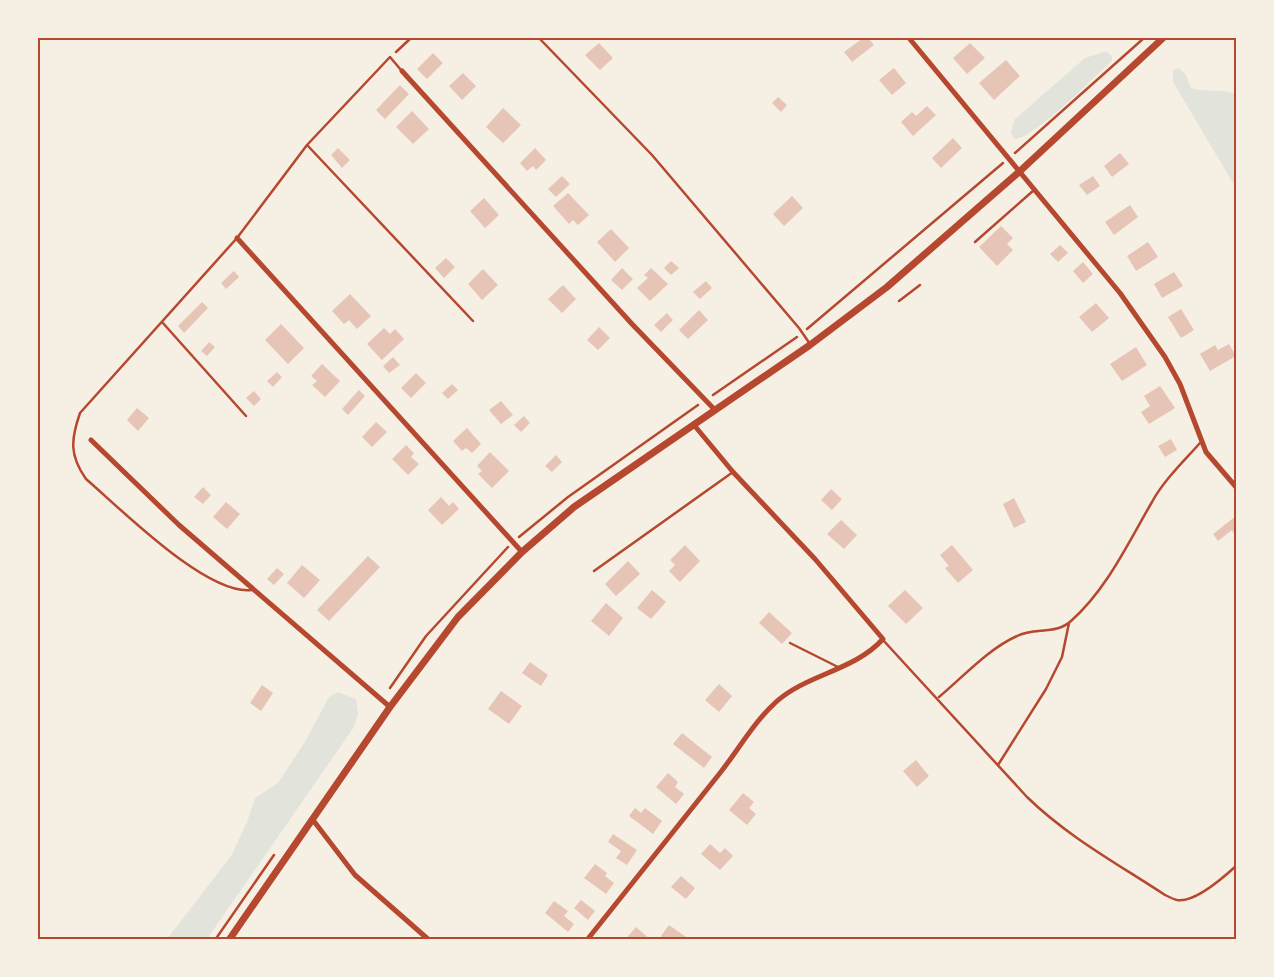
<svg xmlns="http://www.w3.org/2000/svg" width="1274" height="977" font-family="'DejaVu Sans',sans-serif">
<style>
.green{fill:#e2e4dc}
.building{fill:#e6c5b7}
.lines{fill:none;stroke-linecap:round;stroke-linejoin:round}
.path{stroke:#b5482f;stroke-width:2.5}
.service{stroke:#b5482f;stroke-width:2.5}
.minor{stroke:#b5482f;stroke-width:5}
.tertiary{stroke:#b5482f;stroke-width:7}
.neatline{fill:none;stroke:#b5482f;stroke-width:2}
</style>
<rect width="100%" height="100%" fill="#f6efe4"/>
<path class="green" d="M 1106,51 L 1112,56 L 1112,61 C 1094,77 1034,139 1014,139 L 1011,132 L 1014,120 L 1085,58 Z
M 1178,68 L 1186,75 L 1191,88 C 1206,93 1222,88 1236,94 L 1236,188 L 1173,82 L 1173,71 Z
M 338,692 L 356,699 L 358,714 L 354,727 L 207,939 L 167,939 L 231,856 L 247,822 L 255,798 L 278,783 L 306,740 L 329,697 Z"/>
<path class="building" d="M 863,38 L 868,38 L 874,45 L 852,62 L 844,52 Z
M 599,43 L 613,58 L 600,70 L 585,55 Z
M 970,43 L 985,58 L 967,74 L 953,58 Z
M 433,53 L 443,63 L 427,79 L 417,69 Z
M 1006,60 L 1020,76 L 994,100 L 979,83 Z
M 894,68 L 906,83 L 892,95 L 879,80 Z
M 463,73 L 476,86 L 462,100 L 449,86 Z
M 400,85 L 409,94 L 385,119 L 376,110 Z
M 778,97 L 787,105 L 781,112 L 772,103 Z
M 927,106 L 936,115 L 913,136 L 901,122 L 912,112 L 916,116 Z
M 503,108 L 521,125 L 503,143 L 486,127 Z
M 412,111 L 429,129 L 413,144 L 396,127 Z
M 953,138 L 962,148 L 941,168 L 932,158 Z
M 338,148 L 350,160 L 342,168 L 331,155 Z
M 535,148 L 546,160 L 536,170 L 533,166 L 527,171 L 520,163 Z
M 1120,153 L 1129,164 L 1112,177 L 1104,166 Z
M 562,176 L 570,184 L 556,197 L 548,189 Z
M 1093,176 L 1100,186 L 1087,195 L 1079,185 Z
M 568,193 L 589,215 L 578,225 L 573,220 L 569,224 L 553,206 Z
M 792,196 L 803,208 L 784,226 L 773,214 Z
M 484,198 L 499,215 L 485,228 L 470,211 Z
M 1130,205 L 1138,217 L 1114,235 L 1105,222 Z
M 1001,226 L 1013,238 L 1007,244 L 1013,250 L 997,266 L 979,247 Z
M 611,229 L 629,248 L 615,262 L 597,242 Z
M 1148,242 L 1158,257 L 1136,271 L 1127,256 Z
M 1060,245 L 1068,253 L 1058,262 L 1050,254 Z
M 446,258 L 455,267 L 444,278 L 435,268 Z
M 671,261 L 679,268 L 671,275 L 664,268 Z
M 1083,262 L 1093,274 L 1083,283 L 1073,271 Z
M 622,268 L 633,279 L 622,290 L 611,280 Z
M 651,268 L 668,284 L 650,301 L 637,288 L 648,278 L 644,275 Z
M 483,269 L 498,285 L 482,300 L 468,284 Z
M 234,271 L 239,277 L 226,289 L 221,283 Z
M 1174,272 L 1183,286 L 1162,298 L 1154,284 Z
M 706,281 L 712,288 L 700,299 L 693,292 Z
M 563,285 L 576,299 L 562,313 L 548,299 Z
M 350,294 L 371,316 L 357,329 L 349,320 L 344,324 L 332,311 Z
M 202,302 L 208,308 L 184,333 L 178,326 Z
M 1096,303 L 1109,318 L 1092,332 L 1079,317 Z
M 1181,309 L 1194,330 L 1181,338 L 1168,317 Z
M 699,310 L 708,320 L 688,339 L 679,330 Z
M 667,313 L 673,320 L 661,332 L 654,325 Z
M 281,324 L 304,348 L 288,364 L 265,340 Z
M 599,327 L 610,338 L 598,350 L 587,340 Z
M 384,328 L 390,334 L 395,329 L 404,339 L 382,360 L 367,344 Z
M 209,342 L 215,347 L 207,356 L 201,351 Z
M 1229,344 L 1236,356 L 1210,371 L 1200,354 L 1215,345 L 1218,350 Z
M 1136,347 L 1147,365 L 1122,381 L 1110,364 Z
M 393,357 L 400,365 L 389,373 L 383,366 Z
M 322,364 L 340,381 L 325,397 L 312,385 L 317,381 L 311,376 Z
M 277,372 L 282,377 L 273,387 L 267,381 Z
M 416,373 L 426,383 L 411,398 L 401,388 Z
M 452,384 L 458,390 L 448,399 L 442,393 Z
M 1160,386 L 1175,408 L 1149,424 L 1141,412 L 1150,406 L 1144,396 Z
M 359,390 L 365,396 L 348,415 L 342,409 Z
M 254,391 L 261,399 L 254,406 L 246,398 Z
M 501,401 L 513,415 L 501,424 L 489,410 Z
M 137,408 L 149,418 L 138,431 L 127,420 Z
M 524,416 L 530,423 L 521,432 L 514,425 Z
M 376,422 L 387,432 L 372,447 L 362,437 Z
M 467,428 L 481,444 L 472,453 L 466,448 L 462,451 L 453,441 Z
M 1171,439 L 1177,450 L 1165,457 L 1158,446 Z
M 406,445 L 414,453 L 411,457 L 419,464 L 408,475 L 392,459 Z
M 490,452 L 509,471 L 492,488 L 478,474 L 482,471 L 477,466 Z
M 556,455 L 562,462 L 552,472 L 545,466 Z
M 203,487 L 211,495 L 203,504 L 194,497 Z
M 831,489 L 842,499 L 832,510 L 821,500 Z
M 441,497 L 449,506 L 453,502 L 459,509 L 442,525 L 428,510 Z
M 1014,498 L 1026,522 L 1014,528 L 1003,504 Z
M 226,502 L 240,514 L 227,529 L 213,517 Z
M 1236,516 L 1236,537 L 1232,530 L 1218,541 L 1213,534 Z
M 841,520 L 857,535 L 844,549 L 827,534 Z
M 685,545 L 700,561 L 680,582 L 669,571 L 675,565 L 670,560 Z
M 952,545 L 973,570 L 958,583 L 945,568 L 949,566 L 940,555 Z
M 368,556 L 380,567 L 329,621 L 317,610 Z
M 628,561 L 640,574 L 616,596 L 605,584 Z
M 302,565 L 320,580 L 304,598 L 287,583 Z
M 277,568 L 284,574 L 274,585 L 267,579 Z
M 652,590 L 666,602 L 651,619 L 637,608 Z
M 905,590 L 923,608 L 906,624 L 888,606 Z
M 606,603 L 623,618 L 609,636 L 591,621 Z
M 769,612 L 792,633 L 782,644 L 759,623 Z
M 530,662 L 548,675 L 541,686 L 522,673 Z
M 719,684 L 732,696 L 719,712 L 705,700 Z
M 262,685 L 273,693 L 261,711 L 250,703 Z
M 501,691 L 522,706 L 509,724 L 488,709 Z
M 682,733 L 712,757 L 704,768 L 673,744 Z
M 916,760 L 929,776 L 917,787 L 903,771 Z
M 668,773 L 678,782 L 675,787 L 684,794 L 676,804 L 656,787 Z
M 743,793 L 754,802 L 749,808 L 756,814 L 747,825 L 729,810 Z
M 635,808 L 641,813 L 645,808 L 662,821 L 653,834 L 629,816 Z
M 613,834 L 637,850 L 627,865 L 616,858 L 621,851 L 608,842 Z
M 710,844 L 720,853 L 725,848 L 733,856 L 720,870 L 701,854 Z
M 595,864 L 607,873 L 605,876 L 614,883 L 606,894 L 584,878 Z
M 681,876 L 695,888 L 686,899 L 671,887 Z
M 581,900 L 595,911 L 588,920 L 574,908 Z
M 554,901 L 568,911 L 564,916 L 574,924 L 568,932 L 545,913 Z
M 669,925 L 686,937 L 684,940 L 666,940 L 661,936 Z
M 636,927 L 651,940 L 625,940 Z"/>
<g class="lines">
<path class="path" d="M 396,52 L 411,38
M 1015,153 L 1144,38
M 899,301 L 920,285
M 807,329 L 1003,163
M 713,395 L 797,337
M 519,537 L 568,497 L 698,405
M 390,688 L 426,636 L 508,547
M 215,940 L 274,855"/>
<path class="service" d="M 539,38 L 652,155 L 799,328 L 810,344
M 308,146 L 473,321
M 975,242 L 1034,190
M 162,322 L 246,416
M 594,571 L 733,472
M 252,590 C 207,596 121,509 86,479 C 69,455 71,439 80,413 L 237,238 L 307,145 L 390,57 L 401,70
M 883,640 L 1027,797 C 1068,837 1118,864 1165,895 C 1169,897 1173,899 1177,900 C 1194,903 1224,877 1236,866
M 790,643 L 838,667
M 939,697 C 963,677 988,649 1017,636 C 1034,627 1056,635 1071,621 C 1107,589 1128,543 1152,502 C 1164,480 1184,461 1200,443
M 998,765 L 1046,689 L 1062,657 L 1069,623"/>
<path class="minor" d="M 909,38 L 1120,293 L 1165,357 L 1180,384 L 1206,452 L 1236,487
M 402,71 L 632,324 L 715,410
M 237,238 L 522,552
M 91,440 L 179,525 L 390,707
M 313,820 L 355,875 L 429,940
M 587,940 C 631,884 676,829 720,773 C 739,749 753,723 776,702 C 807,674 854,671 883,639 L 815,559 L 733,472 L 694,425"/>
<path class="tertiary" d="M 229,940 L 390,707 L 458,617 L 522,552 L 574,507 L 810,345 L 887,287 L 1019,172 L 1163,38"/>
</g>
<rect width="1274" height="977" fill="none" stroke="#f6efe4" stroke-width="78"/>
<rect x="39" y="39" width="1196" height="899" class="neatline"/>
</svg>
